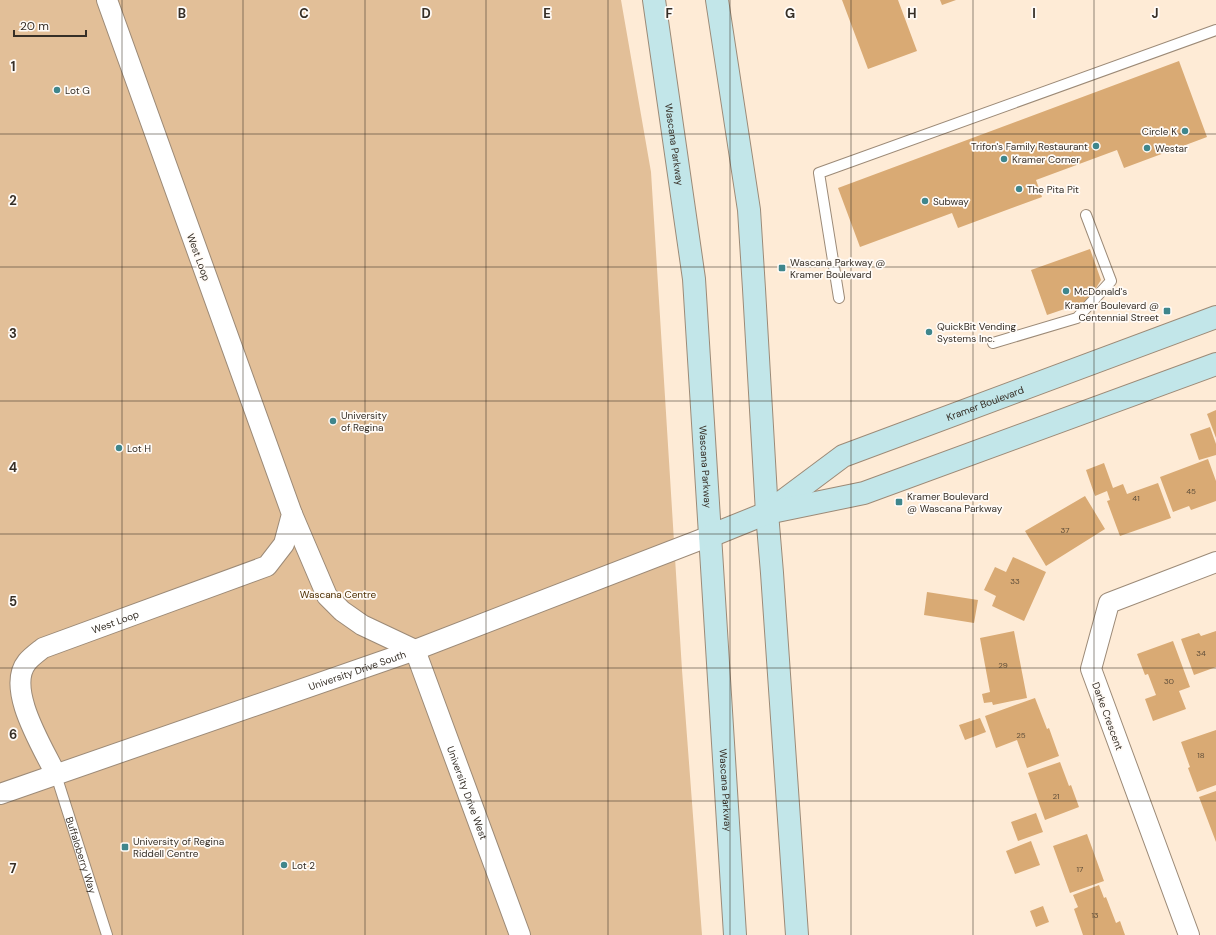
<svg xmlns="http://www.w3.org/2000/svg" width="1216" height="935" font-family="'DM Sans',sans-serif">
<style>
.green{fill:#e2bf98}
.building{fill:#d9aa74}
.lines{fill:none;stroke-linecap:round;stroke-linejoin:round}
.lane-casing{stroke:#9c8a77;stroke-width:12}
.street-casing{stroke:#9c8a77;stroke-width:22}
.secondary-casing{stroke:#9c8a77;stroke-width:24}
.lane{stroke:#fff;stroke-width:10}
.street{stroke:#fff;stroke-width:20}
.secondary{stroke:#c2e6e9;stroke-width:22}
.grid{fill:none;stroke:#362f27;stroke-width:1;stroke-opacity:0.55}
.poi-dot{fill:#3f868c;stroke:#fffbf7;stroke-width:1.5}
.labels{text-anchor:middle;stroke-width:3.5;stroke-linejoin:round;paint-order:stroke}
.number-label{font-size:8px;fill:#5f4e3a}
.poi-label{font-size:10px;fill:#362f27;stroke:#fffbf7;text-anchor:start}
.street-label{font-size:10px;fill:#362f27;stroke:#fffbf7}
.park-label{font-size:10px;fill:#4d2e01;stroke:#fffbf7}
.grid-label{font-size:13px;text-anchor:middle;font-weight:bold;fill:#362f27;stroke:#fffbf7;stroke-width:3.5;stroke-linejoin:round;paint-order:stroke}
</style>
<rect width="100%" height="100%" fill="#feebd6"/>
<path class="green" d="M 0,0 L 621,0 L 651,172 L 682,670 L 702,935 L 0,935 Z"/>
<path class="building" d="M 842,0 L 898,0 L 917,51 L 868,69 Z
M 940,0 L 956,0 L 942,5 Z
M 1179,61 L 1207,137 L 1124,168 L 1117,150 L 1036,180 L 1042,197 L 958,228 L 952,213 L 860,247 L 838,188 Z
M 1090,249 L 1101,280 L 1088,301 L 1047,315 L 1031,270 Z
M 1216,410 L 1216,438 L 1207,414 Z
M 1210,427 L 1216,444 L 1216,455 L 1199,460 L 1190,434 Z
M 1208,459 L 1216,481 L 1216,501 L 1191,510 L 1189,506 L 1173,512 L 1160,477 Z
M 1104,463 L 1113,488 L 1123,484 L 1127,494 L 1158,483 L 1171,518 L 1120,536 L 1107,501 L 1110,500 L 1107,491 L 1095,496 L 1086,470 Z
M 1085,496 L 1105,529 L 1046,566 L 1025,531 Z
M 1013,557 L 1046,572 L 1024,621 L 992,606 L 996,596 L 984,590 L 995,567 L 1006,572 Z
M 927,592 L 978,600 L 974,623 L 924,615 Z
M 1014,631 L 1027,698 L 993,705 L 992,702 L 984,703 L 982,694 L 990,692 L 980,638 Z
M 1216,631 L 1216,667 L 1194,675 L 1181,639 L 1199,633 L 1201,636 Z
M 1173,641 L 1190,687 L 1179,691 L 1186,709 L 1153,721 L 1145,699 L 1156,695 L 1148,674 L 1145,675 L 1137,654 Z
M 1035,698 L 1047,729 L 1049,728 L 1059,756 L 1027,768 L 1017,740 L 996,748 L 985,716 Z
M 980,718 L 986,732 L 965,740 L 959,725 Z
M 1216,730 L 1216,785 L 1197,792 L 1188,768 L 1190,767 L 1181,742 Z
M 1060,762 L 1069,786 L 1071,785 L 1079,807 L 1045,820 L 1028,773 Z
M 1216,791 L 1216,842 L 1199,797 Z
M 1036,813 L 1043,832 L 1018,841 L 1011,822 Z
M 1087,834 L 1104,881 L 1070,893 L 1053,846 Z
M 1031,841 L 1040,865 L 1015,874 L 1006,851 Z
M 1099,885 L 1104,898 L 1106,897 L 1116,923 L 1120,921 L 1125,935 L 1083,935 L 1074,909 L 1078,907 L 1073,895 Z
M 1043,906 L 1049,922 L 1036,927 L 1030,911 Z"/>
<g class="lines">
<defs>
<g id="lane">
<path d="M 839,298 L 819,173 L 1216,30"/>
<path d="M 993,343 L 1077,318 L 1111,281 L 1086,215"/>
<path id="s1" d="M 56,775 L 107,935"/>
</g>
<g id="street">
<path d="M 292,514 L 327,596 L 342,611 L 362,625 L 415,650"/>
<path id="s2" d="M 415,650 L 520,935"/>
<path id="s3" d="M 56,775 C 44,749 5,689 27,662 C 31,657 38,652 43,648 L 267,566 L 284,544 L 292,514 L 107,0"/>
<path id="s4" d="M 0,794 L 415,650 L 710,536"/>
<path d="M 1189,935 L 1091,669 L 1109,603 L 1216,562"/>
</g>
<g id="secondary">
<path id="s5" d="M 654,0 L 694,279 L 735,935"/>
<path d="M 717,0 L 749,210 L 754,289 L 767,513 L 772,573 L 797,935"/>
<path id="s6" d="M 772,509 L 843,456 L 1216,317"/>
<path d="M 710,536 L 767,513 L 864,493 L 1216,364"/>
</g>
</defs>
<use href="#lane" class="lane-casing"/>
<use href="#street" class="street-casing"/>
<use href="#secondary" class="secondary-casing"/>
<use href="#lane" class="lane"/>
<use href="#street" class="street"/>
<use href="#secondary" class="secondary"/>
</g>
<path class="grid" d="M 122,0 L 122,935M 243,0 L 243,935M 365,0 L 365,935M 486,0 L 486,935M 608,0 L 608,935M 730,0 L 730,935M 851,0 L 851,935M 973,0 L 973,935M 1094,0 L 1094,935M 0,134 L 1216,134M 0,267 L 1216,267M 0,401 L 1216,401M 0,534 L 1216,534M 0,668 L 1216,668M 0,801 L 1216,801"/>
<g class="poi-dot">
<circle cx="57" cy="90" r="4"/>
<circle cx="1185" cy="131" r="4"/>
<circle cx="1096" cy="146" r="4"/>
<circle cx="1147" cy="148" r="4"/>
<circle cx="1004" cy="159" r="4"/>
<circle cx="1019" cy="189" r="4"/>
<circle cx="925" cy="201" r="4"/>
<rect x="778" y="264" width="8" height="8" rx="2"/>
<circle cx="1066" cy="291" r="4"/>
<rect x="1163" y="307" width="8" height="8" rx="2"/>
<circle cx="929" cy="332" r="4"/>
<circle cx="333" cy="421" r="4"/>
<circle cx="119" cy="448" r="4"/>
<rect x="895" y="498" width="8" height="8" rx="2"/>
<rect x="121" y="843" width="8" height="8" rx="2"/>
<circle cx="284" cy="865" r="4"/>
</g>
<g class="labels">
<g class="number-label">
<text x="1191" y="494">45</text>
<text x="1136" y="501">41</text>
<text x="1065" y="533">37</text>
<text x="1015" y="584">33</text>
<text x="1201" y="656">34</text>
<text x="1003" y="668">29</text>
<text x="1169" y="684">30</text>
<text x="1021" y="738">25</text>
<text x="1201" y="758">18</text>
<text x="1056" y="799">21</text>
<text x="1080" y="872">17</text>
<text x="1095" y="918">13</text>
</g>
<g class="poi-label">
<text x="65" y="94">Lot G</text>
<text x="1177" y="135" text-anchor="end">Circle K</text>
<text x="1088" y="150" text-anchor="end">Trifon's Family Restaurant</text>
<text x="1155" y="152">Westar</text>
<text x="1012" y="163">Kramer Corner</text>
<text x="1027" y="193">The Pita Pit</text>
<text x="933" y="205">Subway</text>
<text x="790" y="266">Wascana Parkway @<tspan x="790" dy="12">Kramer Boulevard</tspan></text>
<text x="1074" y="295">McDonald's</text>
<text x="1159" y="309" text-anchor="end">Kramer Boulevard @<tspan x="1159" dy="12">Centennial Street</tspan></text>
<text x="937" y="330">QuickBit Vending<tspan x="937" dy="12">Systems Inc.</tspan></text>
<text x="341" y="419">University<tspan x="341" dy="12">of Regina</tspan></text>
<text x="127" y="452">Lot H</text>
<text x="907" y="500">Kramer Boulevard<tspan x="907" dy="12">@ Wascana Parkway</tspan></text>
<text x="133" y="845">University of Regina<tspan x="133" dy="12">Riddell Centre</tspan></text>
<text x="292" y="869">Lot 2</text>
</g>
<g class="street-label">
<text dy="4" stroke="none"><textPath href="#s5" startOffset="146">Wascana Parkway</textPath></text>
<text transform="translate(199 257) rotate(70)" y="4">West Loop</text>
<text dy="4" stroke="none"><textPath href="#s6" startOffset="240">Kramer Boulevard</textPath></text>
<text dy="4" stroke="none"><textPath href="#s5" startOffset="470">Wascana Parkway</textPath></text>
<text dy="4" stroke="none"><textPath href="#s3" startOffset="220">West Loop</textPath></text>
<text dy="4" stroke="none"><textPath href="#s4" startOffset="378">University Drive South</textPath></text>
<text transform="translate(1108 716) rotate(70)" y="4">Darke Crescent</text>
<text dy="4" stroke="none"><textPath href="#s5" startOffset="794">Wascana Parkway</textPath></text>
<text dy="4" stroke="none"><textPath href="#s2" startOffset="152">University Drive West</textPath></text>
<text dy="4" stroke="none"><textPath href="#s1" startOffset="84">Buffaloberry Way</textPath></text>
</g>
<g class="park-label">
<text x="338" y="598">Wascana Centre</text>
</g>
</g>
<g class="grid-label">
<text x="182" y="18">B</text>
<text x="304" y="18">C</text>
<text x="426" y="18">D</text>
<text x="547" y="18">E</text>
<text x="669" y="18">F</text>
<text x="790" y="18">G</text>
<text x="912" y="18">H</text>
<text x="1034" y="18">I</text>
<text x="1155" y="18">J</text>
<text x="13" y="71">1</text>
<text x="13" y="205">2</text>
<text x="13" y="338">3</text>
<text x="13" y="472">4</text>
<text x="13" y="606">5</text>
<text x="13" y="739">6</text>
<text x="13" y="873">7</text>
</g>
<path d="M14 30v6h72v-6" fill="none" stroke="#362f27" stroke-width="2"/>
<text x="20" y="30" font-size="12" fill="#362f27" stroke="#fffbf7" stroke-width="3" paint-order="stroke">20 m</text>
</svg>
